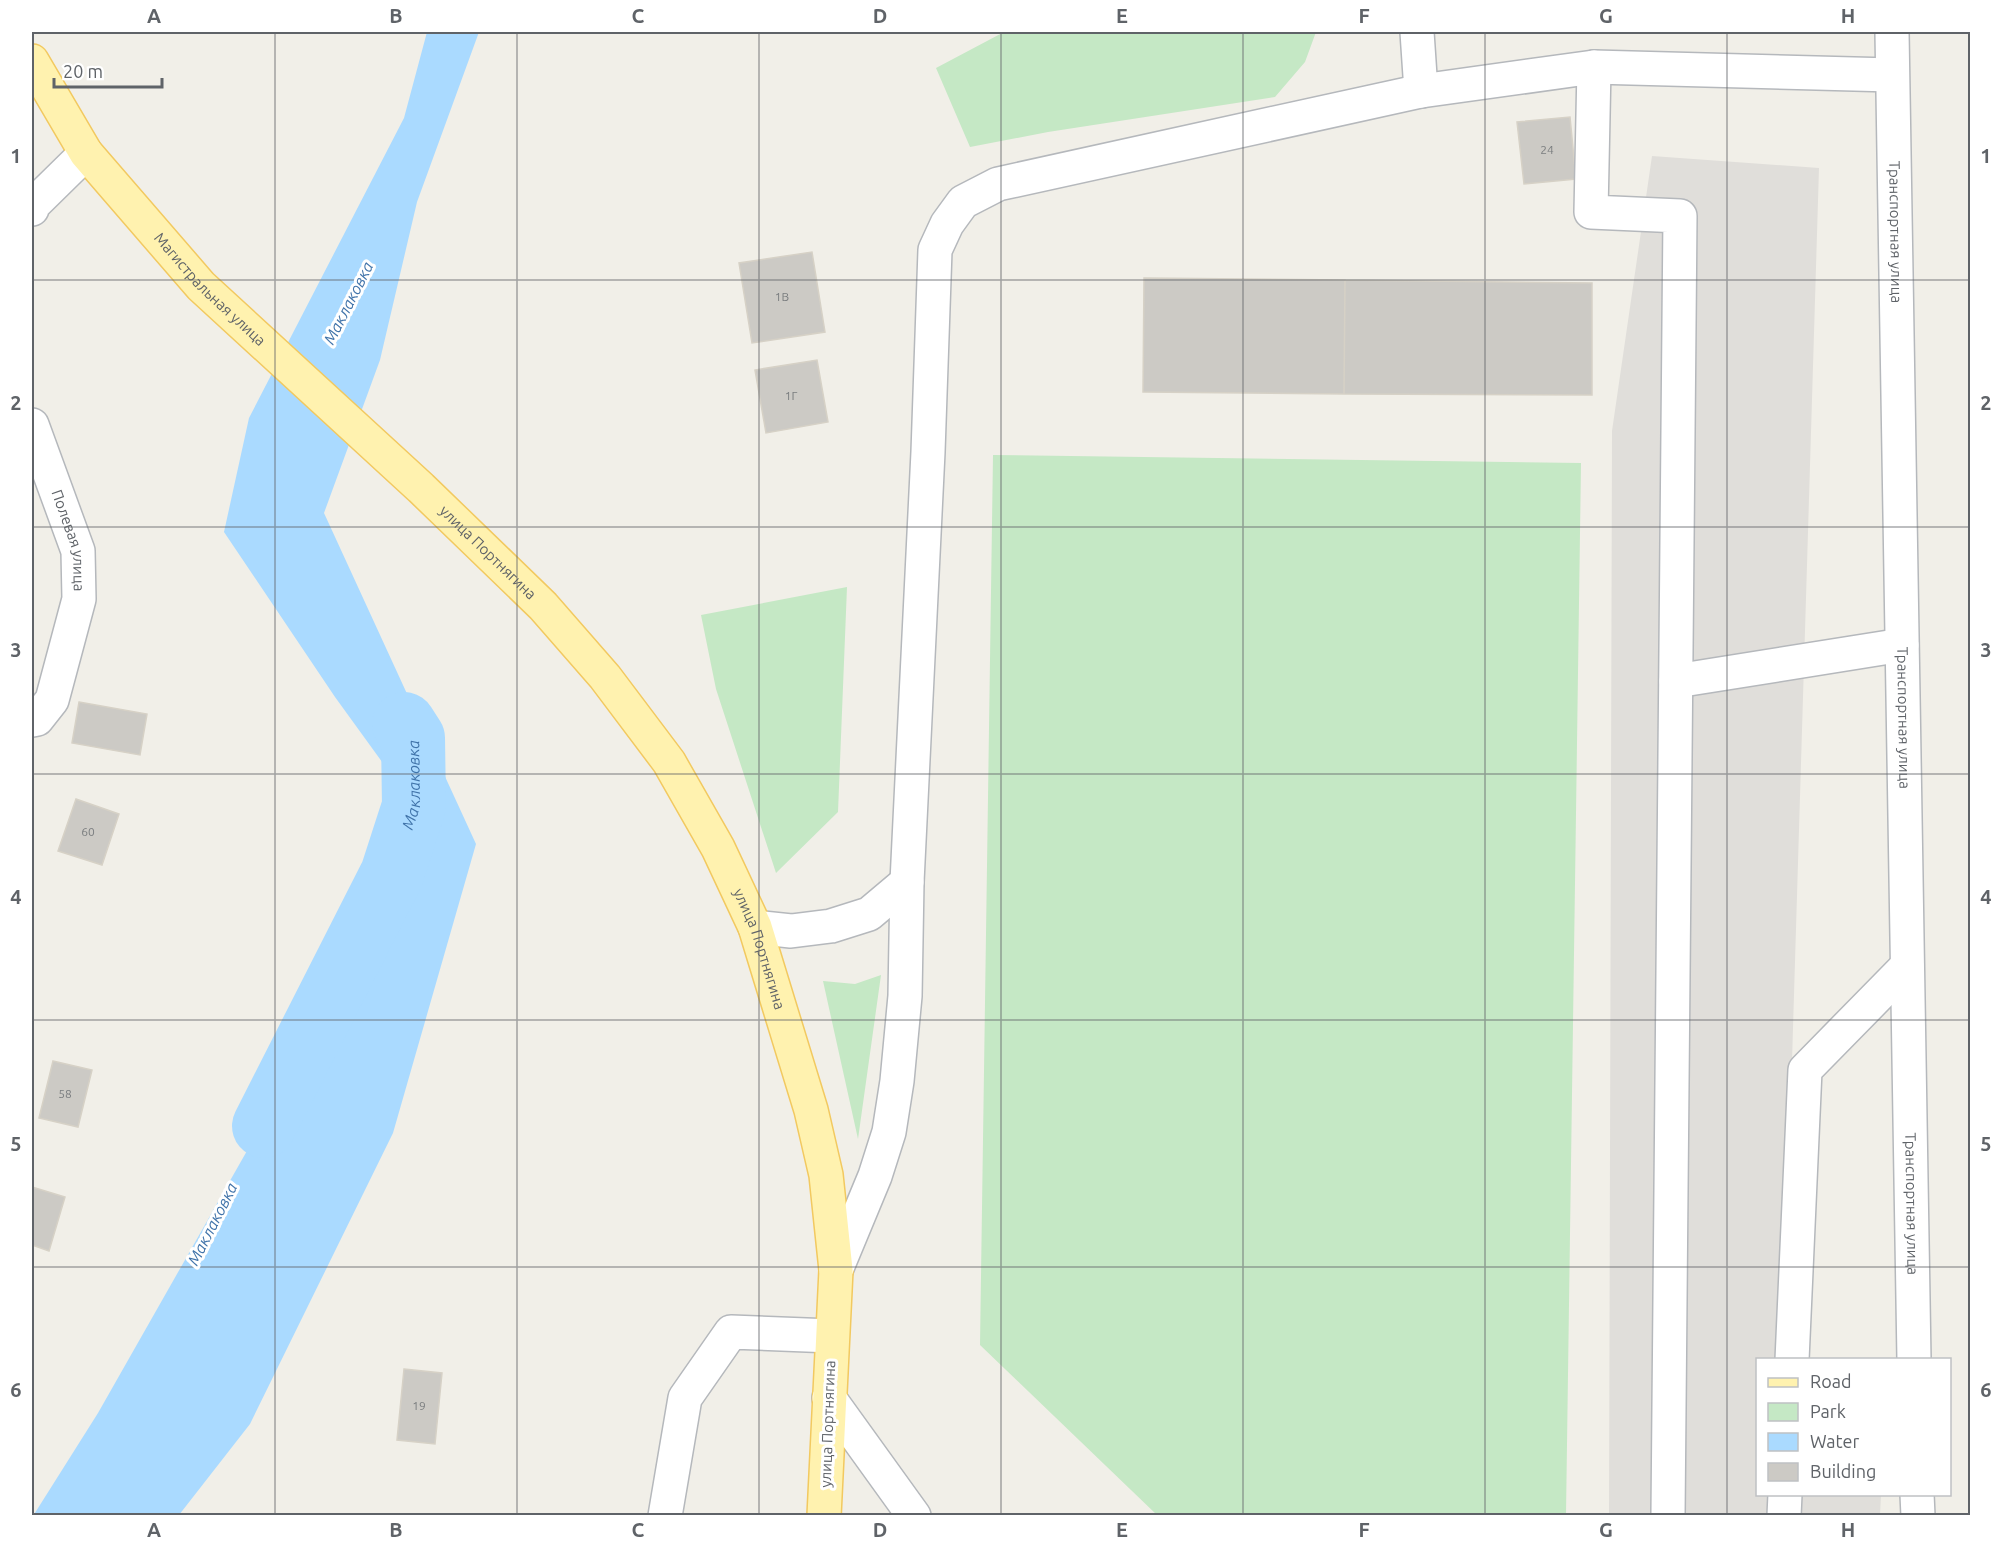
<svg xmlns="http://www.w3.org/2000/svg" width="2002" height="1547" font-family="Ubuntu,sans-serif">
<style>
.industrial{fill:#e0deda}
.green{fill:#c5e8c5}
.water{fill:#aadaff}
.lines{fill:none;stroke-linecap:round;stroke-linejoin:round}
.river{stroke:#aadaff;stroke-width:64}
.building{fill:#cccac5;stroke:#d6d1c6;stroke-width:1.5}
.minor-casing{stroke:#b5b8bc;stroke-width:36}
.major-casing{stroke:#f2c960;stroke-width:36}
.minor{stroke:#fff;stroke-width:33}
.major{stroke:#fff2af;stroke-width:33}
.grid{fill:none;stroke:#5f6368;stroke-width:1.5;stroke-opacity:0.55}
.labels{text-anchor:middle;stroke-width:6;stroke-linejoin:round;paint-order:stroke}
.number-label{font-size:12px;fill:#7a7d7f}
.street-label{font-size:15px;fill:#5f6368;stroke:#fff}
.water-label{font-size:16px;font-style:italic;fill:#4174aa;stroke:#fff}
.neatline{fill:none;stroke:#5f6368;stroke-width:2}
.grid-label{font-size:20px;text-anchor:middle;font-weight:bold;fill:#5f6368}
</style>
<rect width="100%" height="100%" fill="#f1efe8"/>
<path class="industrial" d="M 1652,156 L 1819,168 L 1783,1359 L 1758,1360 L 1758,1494 L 1881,1495 L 1880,1515 L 1609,1516 L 1612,431 Z"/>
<path class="green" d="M 1004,32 L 1316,32 L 1305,62 L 1275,97 L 1048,132 L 970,147 L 936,68 Z
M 993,455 L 1581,463 L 1566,1515 L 1157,1515 L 980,1345 Z
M 847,587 L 838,812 L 776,873 L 716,689 L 701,615 Z
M 881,975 L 858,1139 L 823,981 L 855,984 Z"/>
<path class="water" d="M 427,32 L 479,32 L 417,202 L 380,360 L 324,513 L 476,844 L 393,1133 L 250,1424 L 179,1515 L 33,1516 L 98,1413 L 306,1047 L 392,874 L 414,806 L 335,697 L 224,532 L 249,418 L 404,118 Z"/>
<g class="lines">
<path class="river" id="s1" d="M 264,1126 L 392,874 L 414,806 L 413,738 L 404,724"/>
</g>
<path class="building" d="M 1570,117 L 1576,179 L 1524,184 L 1517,122 Z
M 812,252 L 825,332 L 752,343 L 739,263 Z
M 1144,278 L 1345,280 L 1344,394 L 1143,392 Z
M 1345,280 L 1592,283 L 1592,395 L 1344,394 Z
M 817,360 L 828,422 L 766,433 L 755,370 Z
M 79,702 L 147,714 L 140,755 L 72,743 Z
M 76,799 L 119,814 L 102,865 L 58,851 Z
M 53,1061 L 92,1070 L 78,1127 L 39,1118 Z
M 32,1187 L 65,1197 L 49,1251 L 32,1245 Z
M 404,1369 L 442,1373 L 435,1444 L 397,1440 Z"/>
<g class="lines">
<defs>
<g id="minor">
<path d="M 1417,32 L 1421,91"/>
<path id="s2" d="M 1892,32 L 1914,1360"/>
<path d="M 1594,67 L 1591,212 L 1680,216 L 1668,1516"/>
<path d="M 32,209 L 32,206 L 86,153"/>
<path id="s3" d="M 32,425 L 78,551 L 79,599 L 52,700 L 37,719 L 32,720"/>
<path d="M 1676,681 L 1902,645"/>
<path d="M 755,927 L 791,931 L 831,926 L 869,914 L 907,882"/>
<path d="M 836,1270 L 875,1176 L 889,1132 L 897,1081 L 905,996 L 907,882 L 928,452 L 935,250 L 947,224 L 963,202 L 998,184 L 1421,91 L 1594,67 L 1892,75"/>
<path d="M 1792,1360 L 1805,1070 L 1907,966"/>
<path d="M 829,1398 L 914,1516"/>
<path d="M 1917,1494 L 1918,1516"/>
<path d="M 665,1516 L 685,1398 L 731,1332 L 832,1336"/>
<path d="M 1784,1516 L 1785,1494"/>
</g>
<g id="major">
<path id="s4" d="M 32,61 L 86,153 L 201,286 L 421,488 L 543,606 L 605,677 L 669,762 L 718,848 L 755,927 L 811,1110 L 826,1175 L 836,1270 L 824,1516"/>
</g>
</defs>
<use href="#minor" class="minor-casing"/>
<use href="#major" class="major-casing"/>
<use href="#minor" class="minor"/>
<use href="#major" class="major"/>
</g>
<path class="grid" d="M 275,32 L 275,1516M 517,32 L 517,1516M 759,32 L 759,1516M 1001,32 L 1001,1516M 1243,32 L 1243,1516M 1485,32 L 1485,1516M 1727,32 L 1727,1516M 32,280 L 1970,280M 32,527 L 1970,527M 32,774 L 1970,774M 32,1020 L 1970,1020M 32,1267 L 1970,1267"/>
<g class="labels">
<g class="number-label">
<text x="1547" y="154">24</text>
<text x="782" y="301">1В</text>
<text x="791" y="400">1Г</text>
<text x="88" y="836">60</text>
<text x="65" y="1098">58</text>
<text x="419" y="1410">19</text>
</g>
<g class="street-label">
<text dy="5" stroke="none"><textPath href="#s2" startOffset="200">Транспортная улица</textPath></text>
<text dy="5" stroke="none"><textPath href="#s4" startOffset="291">Магистральная улица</textPath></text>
<text dy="5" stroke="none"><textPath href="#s3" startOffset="122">Полевая улица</textPath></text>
<text dy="5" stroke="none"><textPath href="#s4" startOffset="674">улица Портнягина</textPath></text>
<text dy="5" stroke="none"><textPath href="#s2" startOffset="686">Транспортная улица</textPath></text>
<text dy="5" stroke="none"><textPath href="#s4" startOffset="1160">улица Портнягина</textPath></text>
<text dy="5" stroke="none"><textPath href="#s2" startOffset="1172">Транспортная улица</textPath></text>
<text transform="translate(828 1424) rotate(-88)" y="5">улица Портнягина</text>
</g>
<g class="water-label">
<text transform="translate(348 303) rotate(-63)" y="6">Маклаковка</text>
<text dy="6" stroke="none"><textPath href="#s1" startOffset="375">Маклаковка</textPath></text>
<text transform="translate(212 1224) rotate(-63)" y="6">Маклаковка</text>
</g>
</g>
<rect width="2002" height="1547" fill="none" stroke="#ffffff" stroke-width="66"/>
<rect x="1756" y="1358" width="195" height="138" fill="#ffffff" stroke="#bfc1c3" stroke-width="1.5"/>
<rect x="1768" y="1378" width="30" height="9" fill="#fff2af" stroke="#bfc1c3" stroke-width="1.5"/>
<text x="1810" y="1388" font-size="18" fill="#5f6368">Road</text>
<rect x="1768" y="1403" width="30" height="18" fill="#c5e8c5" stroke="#bfc1c3" stroke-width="1.5"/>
<text x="1810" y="1418" font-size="18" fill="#5f6368">Park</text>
<rect x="1768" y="1433" width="30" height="18" fill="#aadaff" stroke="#bfc1c3" stroke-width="1.5"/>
<text x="1810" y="1448" font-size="18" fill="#5f6368">Water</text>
<rect x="1768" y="1463" width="30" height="18" fill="#cccac5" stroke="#bfc1c3" stroke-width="1.5"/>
<text x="1810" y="1478" font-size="18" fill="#5f6368">Building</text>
<path d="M54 78v9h108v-9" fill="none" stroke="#5f6368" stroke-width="3"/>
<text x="63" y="78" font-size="18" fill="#5f6368" stroke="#ffffff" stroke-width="4.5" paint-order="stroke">20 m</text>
<rect x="33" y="33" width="1936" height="1481" class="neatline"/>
<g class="grid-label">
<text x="154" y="23">A</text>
<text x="396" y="23">B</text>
<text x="638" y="23">C</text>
<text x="880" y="23">D</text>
<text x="1122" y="23">E</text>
<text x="1364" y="23">F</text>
<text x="1606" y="23">G</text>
<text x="1848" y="23">H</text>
<text x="16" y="163">1</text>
<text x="1986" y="163">1</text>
<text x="16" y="410">2</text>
<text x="1986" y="410">2</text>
<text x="16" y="657">3</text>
<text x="1986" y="657">3</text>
<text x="16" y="904">4</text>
<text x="1986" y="904">4</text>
<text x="16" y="1151">5</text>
<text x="1986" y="1151">5</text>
<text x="16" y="1397">6</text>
<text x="1986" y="1397">6</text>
<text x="154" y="1537">A</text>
<text x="396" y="1537">B</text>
<text x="638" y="1537">C</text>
<text x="880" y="1537">D</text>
<text x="1122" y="1537">E</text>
<text x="1364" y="1537">F</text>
<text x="1606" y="1537">G</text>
<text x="1848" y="1537">H</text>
</g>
</svg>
